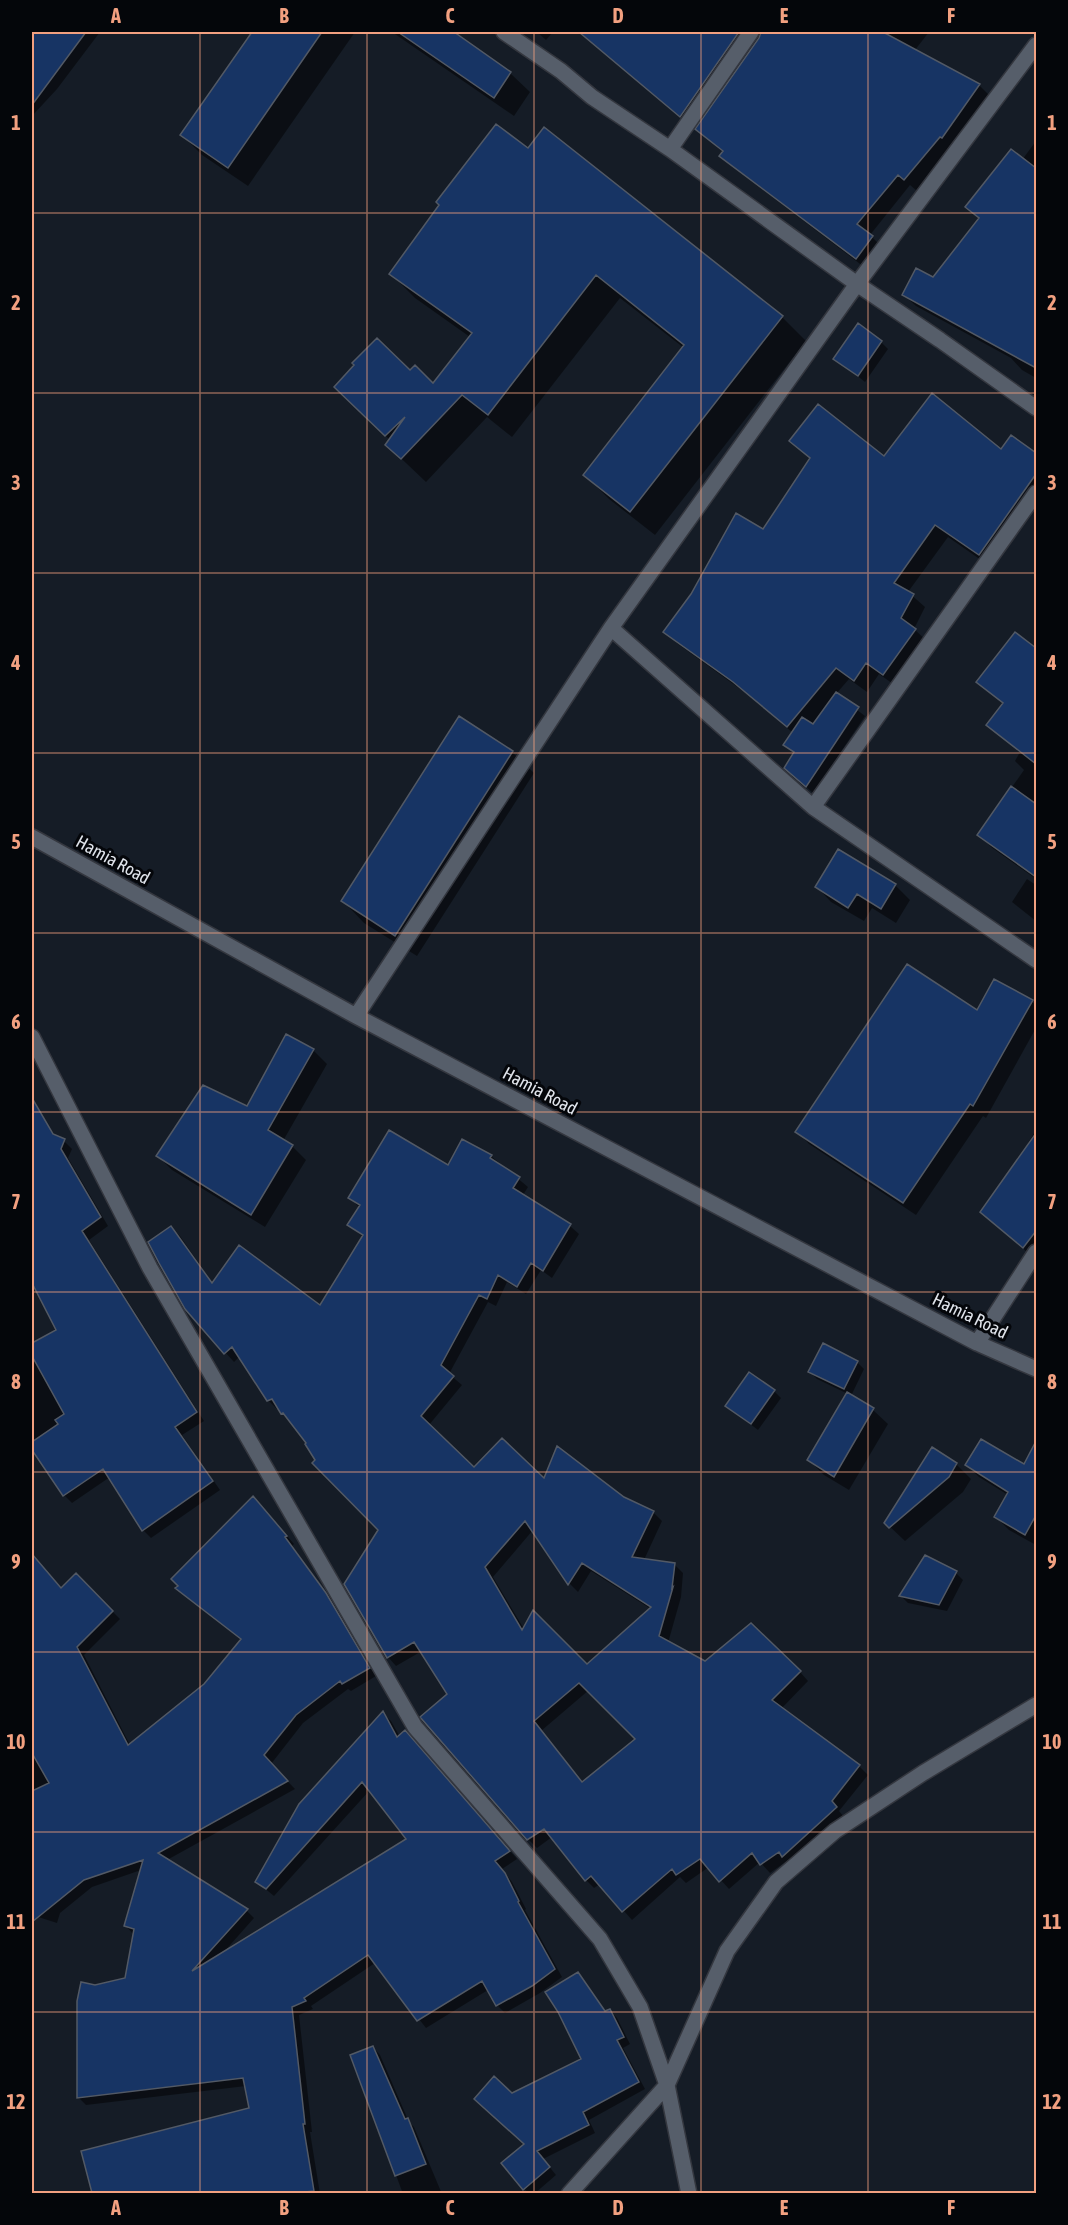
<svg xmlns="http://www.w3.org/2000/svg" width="1068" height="2225" font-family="'Asap Condensed',sans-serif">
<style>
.shadow{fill:#0007;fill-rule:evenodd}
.building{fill:#173464;stroke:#525965;stroke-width:1.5;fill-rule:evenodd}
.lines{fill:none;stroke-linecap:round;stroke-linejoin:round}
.minor-casing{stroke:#34373f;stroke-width:18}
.minor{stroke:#565e6a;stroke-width:15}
.grid{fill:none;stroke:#f2a080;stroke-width:1.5;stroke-opacity:0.55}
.labels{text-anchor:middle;stroke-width:6;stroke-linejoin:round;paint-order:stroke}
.street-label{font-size:18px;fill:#e0e4eb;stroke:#04060a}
.neatline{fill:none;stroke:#f2a080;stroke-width:2}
.grid-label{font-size:20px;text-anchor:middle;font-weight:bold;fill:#f2a080}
</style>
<rect width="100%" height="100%" fill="#151c26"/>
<path class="shadow" d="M 32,32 L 100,32 L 57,89 L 32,116 Z
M 254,32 L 355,32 L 248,186 L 202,155 L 182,135 Z
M 392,32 L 451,32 L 510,73 L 530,92 L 514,116 Z
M 537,32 L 553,32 L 546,40 Z
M 579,32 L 929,32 L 915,50 L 979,85 L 990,96 L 917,191 L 910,185 L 870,235 L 883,248 L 868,270 L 733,167 L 721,156 L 724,153 L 697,129 L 761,34 L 755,38 L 692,128 Z
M 1036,141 L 1036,278 L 981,243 L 979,219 L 967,207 L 1022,160 Z
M 528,150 L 782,317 L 806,341 L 655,535 L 609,499 L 585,475 L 684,348 L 620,298 L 512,437 L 487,417 L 426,482 L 387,445 L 390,440 L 360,411 L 410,372 L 433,385 L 470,337 L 415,298 L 391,274 Z
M 942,269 L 1036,337 L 1036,378 L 1022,370 L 1011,358 L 916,306 L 904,295 L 934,279 Z
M 881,342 L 888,349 L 865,382 L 835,358 Z
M 1011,438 L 1036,455 L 1036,505 L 991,567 L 948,537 L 908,592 L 925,607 L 914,629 L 928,642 L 896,686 L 879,674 L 867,692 L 849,679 L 836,694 L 865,716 L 813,793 L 793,775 L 795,754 L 785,745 L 793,733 L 747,694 L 678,644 L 665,632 L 764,531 L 811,459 L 791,441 L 885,459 L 1002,451 ZM 819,715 L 821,717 L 814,726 L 811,725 Z
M 1015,635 L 1036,648 L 1036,879 L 991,847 L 979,834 L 1024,770 L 1015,761 L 1020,752 L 988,724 L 1004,705 L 978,682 Z
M 512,752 L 534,773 L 417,956 L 364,923 L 343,901 Z
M 839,851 L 895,885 L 910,900 L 896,923 L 872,908 L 864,921 L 831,902 L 817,887 Z
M 1027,879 L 1036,885 L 1036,921 L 1012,902 Z
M 1032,1001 L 1036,1006 L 1036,1028 L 986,1118 L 983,1116 L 916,1215 L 809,1144 L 797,1131 L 978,1012 Z
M 313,1050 L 327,1064 L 283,1141 L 292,1146 L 306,1160 L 265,1227 L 172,1170 L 158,1156 L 247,1107 Z
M 32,1124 L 38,1130 L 64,1141 L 72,1149 L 68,1158 L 108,1226 L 89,1240 L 204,1421 L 182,1435 L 220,1490 L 151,1538 L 143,1530 L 110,1477 L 72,1503 L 64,1495 L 32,1447 L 32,1444 L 35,1442 L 32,1437 L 32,1345 L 59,1331 L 32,1280 Z
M 1036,1130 L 1036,1260 L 982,1212 L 1030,1145 L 1028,1143 Z
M 491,1156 L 528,1187 L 523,1195 L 570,1226 L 579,1234 L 552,1278 L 541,1270 L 526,1294 L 507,1282 L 496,1306 L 488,1302 L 449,1374 L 462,1385 L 429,1425 L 474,1469 L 544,1481 L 623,1498 L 653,1512 L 662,1521 L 644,1560 L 674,1564 L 683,1573 L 681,1597 L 668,1643 L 705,1663 L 800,1672 L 808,1681 L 781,1709 L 859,1766 L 868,1775 L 839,1811 L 844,1817 L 792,1864 L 788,1860 L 770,1873 L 760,1862 L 729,1889 L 709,1867 L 686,1883 L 680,1877 L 632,1920 L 600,1884 L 594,1888 L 586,1880 L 552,1837 L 537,1848 L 528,1839 L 449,1694 L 422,1651 L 396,1666 L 388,1657 L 380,1529 L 317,1460 L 308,1443 L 279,1408 L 277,1409 L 268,1400 L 240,1356 L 234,1362 L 186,1309 L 171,1228 L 180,1236 L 213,1284 L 321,1308 L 363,1237 L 349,1225 L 360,1208 L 350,1198 ZM 533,1530 L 570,1584 L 578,1592 L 591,1571 L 651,1609 L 587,1666 L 524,1629 L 493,1577 ZM 589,1690 L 637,1739 L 583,1783 L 541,1731 Z
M 857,1362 L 864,1369 L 851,1396 L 873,1410 L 888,1424 L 849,1490 L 824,1475 L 809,1460 L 848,1394 L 817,1379 L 810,1372 Z
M 774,1391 L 781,1398 L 758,1430 L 727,1406 Z
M 981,1441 L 1036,1473 L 1036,1545 L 1009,1530 L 996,1517 L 1008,1495 L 979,1477 L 967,1465 Z
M 932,1449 L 956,1464 L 971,1479 L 963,1492 L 905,1541 L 886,1523 Z
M 261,1506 L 294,1544 L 292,1546 L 334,1603 L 376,1676 L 351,1691 L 348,1689 L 303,1723 L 271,1764 L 295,1789 L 167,1860 L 247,1911 L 254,1918 L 223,1953 L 409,1839 L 370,1790 L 274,1896 L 257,1882 L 383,1714 L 391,1721 L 400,1737 L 413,1740 L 517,1859 L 502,1869 L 512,1882 L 526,1909 L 525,1910 L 562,1977 L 540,1993 L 505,2013 L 498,2006 L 488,1990 L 426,2028 L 375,1963 L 311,2006 L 313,2009 L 299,2015 L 312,2132 L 310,2132 L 320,2194 L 93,2194 L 83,2152 L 250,2109 L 246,2086 L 86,2105 L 78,2097 L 95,1987 L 126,1979 L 133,1934 L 126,1926 L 141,1870 L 92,1887 L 60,1913 L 57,1923 L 35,1916 L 34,1920 L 32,1919 L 32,1577 L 42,1568 L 61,1589 L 76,1575 L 120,1619 L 84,1655 L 130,1745 L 206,1685 L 242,1640 L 177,1589 Z
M 956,1573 L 963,1580 L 947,1611 L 908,1603 L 901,1596 Z
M 578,1974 L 606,2012 L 610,2010 L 617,2018 L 630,2044 L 623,2048 L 645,2089 L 589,2120 L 595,2133 L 543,2159 L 556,2175 L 534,2194 L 529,2194 L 503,2164 L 526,2144 L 511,2094 L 583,2059 Z
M 373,2047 L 380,2055 L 409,2122 L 414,2127 L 442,2194 L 403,2194 L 352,2056 Z"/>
<path class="building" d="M 32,32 L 86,32 L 32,105 Z
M 252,32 L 322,32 L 228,168 L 180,135 Z
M 398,32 L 454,32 L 511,72 L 494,98 Z
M 579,32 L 739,32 L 680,117 Z
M 761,32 L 883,32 L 980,84 L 942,138 L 940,137 L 904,180 L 898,175 L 857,224 L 873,236 L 856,259 L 719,156 L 723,151 L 695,129 L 759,38 Z
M 496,124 L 528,148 L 544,127 L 783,316 L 630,512 L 583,475 L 684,345 L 596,275 L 488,415 L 462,395 L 401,459 L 385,445 L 405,417 L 385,436 L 334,387 L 354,365 L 352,363 L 377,338 L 410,370 L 415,365 L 433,383 L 472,333 L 389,274 L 439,205 L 436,202 Z
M 1011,149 L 1036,168 L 1036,368 L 902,295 L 916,268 L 933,277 L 979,218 L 965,207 Z
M 858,323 L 882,341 L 858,376 L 833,359 Z
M 932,393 L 1001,449 L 1011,435 L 1036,453 L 1036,474 L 979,555 L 935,525 L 894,583 L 914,594 L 901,618 L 916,629 L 883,675 L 866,663 L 854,681 L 836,668 L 787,727 L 733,682 L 663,632 L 691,594 L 736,513 L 763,529 L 810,458 L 789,441 L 818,404 L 884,456 Z
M 1015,632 L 1036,648 L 1036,764 L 986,725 L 1003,703 L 976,682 Z
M 836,692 L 859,707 L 806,787 L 784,768 L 794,752 L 783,745 L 802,717 L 813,724 Z
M 459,716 L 513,751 L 395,936 L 341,901 Z
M 1011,786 L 1036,804 L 1036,877 L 977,835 Z
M 838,849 L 896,884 L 881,909 L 857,894 L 848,908 L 815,887 Z
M 907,964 L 977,1010 L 994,979 L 1033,1000 L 973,1106 L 970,1104 L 903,1203 L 795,1132 Z
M 286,1034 L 314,1049 L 268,1130 L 293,1145 L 251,1215 L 156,1156 L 203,1085 L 247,1106 Z
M 32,1098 L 53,1134 L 65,1139 L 61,1149 L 101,1217 L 82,1231 L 197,1412 L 175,1427 L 213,1481 L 142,1531 L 103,1469 L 63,1496 L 32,1450 L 32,1442 L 58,1424 L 55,1420 L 64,1414 L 32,1356 L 32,1343 L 56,1330 L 32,1283 Z
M 389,1130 L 448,1165 L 462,1139 L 492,1155 L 490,1158 L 520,1177 L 513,1188 L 571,1224 L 543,1271 L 531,1263 L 517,1287 L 498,1275 L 487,1299 L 479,1295 L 441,1365 L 454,1376 L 421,1416 L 474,1467 L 502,1438 L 544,1478 L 557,1446 L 624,1497 L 654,1511 L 632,1557 L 675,1563 L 672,1588 L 673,1587 L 659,1636 L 705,1661 L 751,1623 L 801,1671 L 772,1700 L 860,1765 L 832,1801 L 837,1807 L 782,1857 L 779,1852 L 760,1865 L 752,1853 L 719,1882 L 700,1859 L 676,1875 L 672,1869 L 622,1912 L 591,1876 L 585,1881 L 544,1829 L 527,1840 L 420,1717 L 447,1694 L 414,1642 L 387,1658 L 344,1584 L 378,1530 L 312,1463 L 315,1460 L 305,1444 L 306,1443 L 283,1413 L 281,1414 L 272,1399 L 267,1401 L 232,1347 L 224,1354 L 185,1309 L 159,1263 L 148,1242 L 171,1226 L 212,1283 L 239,1245 L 320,1305 L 363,1235 L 347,1225 L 360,1205 L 348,1198 ZM 525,1521 L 568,1585 L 582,1563 L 651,1607 L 587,1664 L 533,1610 L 522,1630 L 485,1567 ZM 579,1683 L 635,1739 L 582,1782 L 534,1721 Z
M 1036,1133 L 1036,1231 L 1023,1248 L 980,1212 Z
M 823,1343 L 858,1361 L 844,1389 L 808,1372 Z
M 749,1372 L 775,1390 L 751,1424 L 725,1406 Z
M 847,1392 L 874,1408 L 834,1477 L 807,1460 Z
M 981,1439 L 1024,1464 L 1036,1441 L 1036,1515 L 1025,1535 L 994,1517 L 1008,1492 L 965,1465 Z
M 932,1447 L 957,1463 L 949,1477 L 889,1528 L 884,1523 Z
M 253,1496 L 287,1536 L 285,1537 L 326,1593 L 370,1668 L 342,1684 L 340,1681 L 296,1715 L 264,1755 L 288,1781 L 158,1853 L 248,1909 L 192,1971 L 406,1839 L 362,1782 L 266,1889 L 255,1882 L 299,1804 L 383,1711 L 397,1737 L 405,1730 L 510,1851 L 495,1861 L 505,1873 L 519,1901 L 518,1902 L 555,1969 L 532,1986 L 496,2006 L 482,1981 L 417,2021 L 368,1955 L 304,1998 L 306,2001 L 292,2007 L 305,2124 L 303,2124 L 314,2191 L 296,2193 L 92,2193 L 81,2151 L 249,2108 L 243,2078 L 77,2098 L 77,2001 L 81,1982 L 95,1985 L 125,1978 L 134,1929 L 124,1926 L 143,1860 L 84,1880 L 32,1922 L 32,1791 L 49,1783 L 32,1753 L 32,1554 L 61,1588 L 76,1573 L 113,1611 L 77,1647 L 128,1745 L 204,1684 L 241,1639 L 175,1588 L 178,1586 L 171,1579 Z
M 925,1555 L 957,1571 L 939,1605 L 899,1596 Z
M 578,1972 L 605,2011 L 610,2009 L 624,2037 L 617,2040 L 639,2082 L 583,2112 L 589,2125 L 537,2151 L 550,2167 L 523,2190 L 501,2163 L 524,2144 L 474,2099 L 494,2076 L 512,2093 L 581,2059 L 558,2012 L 545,1992 Z
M 373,2046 L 405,2119 L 408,2118 L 426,2164 L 395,2176 L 350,2055 Z"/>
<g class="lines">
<defs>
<path id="minor" d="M 504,32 L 561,71 L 592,97 L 670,149 L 857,284 L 940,340 L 1036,408
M 670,149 L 751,32
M 611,628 L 813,807 L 1036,960
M 813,807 L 1036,493
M 32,837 L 356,1016 L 977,1343 L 1036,1369
M 356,1016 L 611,628 L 857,284 L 1036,45
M 32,1037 L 150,1268 L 415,1727 L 600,1939 L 640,2007 L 667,2085 L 689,2194
M 977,1343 L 1036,1252
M 569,2194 L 667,2085 L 727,1951 L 776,1882 L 835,1831 L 923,1773 L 1036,1705"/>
</defs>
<use href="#minor" class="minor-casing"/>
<use href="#minor" class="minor"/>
</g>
<path class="grid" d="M 200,32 L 200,2194M 367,32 L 367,2194M 534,32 L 534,2194M 701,32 L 701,2194M 868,32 L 868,2194M 32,213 L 1036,213M 32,393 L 1036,393M 32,573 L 1036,573M 32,753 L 1036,753M 32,933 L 1036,933M 32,1112 L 1036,1112M 32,1292 L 1036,1292M 32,1472 L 1036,1472M 32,1652 L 1036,1652M 32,1832 L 1036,1832M 32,2012 L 1036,2012"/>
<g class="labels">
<g class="street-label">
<text transform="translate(113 860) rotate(29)" y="6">Hamia Road</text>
<text transform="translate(540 1091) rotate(28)" y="6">Hamia Road</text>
<text transform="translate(970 1316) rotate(26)" y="6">Hamia Road</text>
</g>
</g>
<rect width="1068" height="2225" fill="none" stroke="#04060a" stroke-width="66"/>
<rect x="33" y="33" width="1002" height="2159" class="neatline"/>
<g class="grid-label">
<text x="116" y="23">A</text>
<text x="284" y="23">B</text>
<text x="450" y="23">C</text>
<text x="618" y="23">D</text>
<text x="784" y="23">E</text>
<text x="951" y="23">F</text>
<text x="16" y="130">1</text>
<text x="1052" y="130">1</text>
<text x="16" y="310">2</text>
<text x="1052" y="310">2</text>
<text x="16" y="490">3</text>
<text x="1052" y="490">3</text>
<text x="16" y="670">4</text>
<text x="1052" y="670">4</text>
<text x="16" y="849">5</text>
<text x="1052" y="849">5</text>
<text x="16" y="1029">6</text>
<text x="1052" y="1029">6</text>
<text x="16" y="1209">7</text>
<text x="1052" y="1209">7</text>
<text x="16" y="1389">8</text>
<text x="1052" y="1389">8</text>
<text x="16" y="1569">9</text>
<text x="1052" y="1569">9</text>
<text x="16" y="1749">10</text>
<text x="1052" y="1749">10</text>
<text x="16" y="1929">11</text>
<text x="1052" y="1929">11</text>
<text x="16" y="2109">12</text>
<text x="1052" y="2109">12</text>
<text x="116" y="2215">A</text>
<text x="284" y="2215">B</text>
<text x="450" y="2215">C</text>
<text x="618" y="2215">D</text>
<text x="784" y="2215">E</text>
<text x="951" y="2215">F</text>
</g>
</svg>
